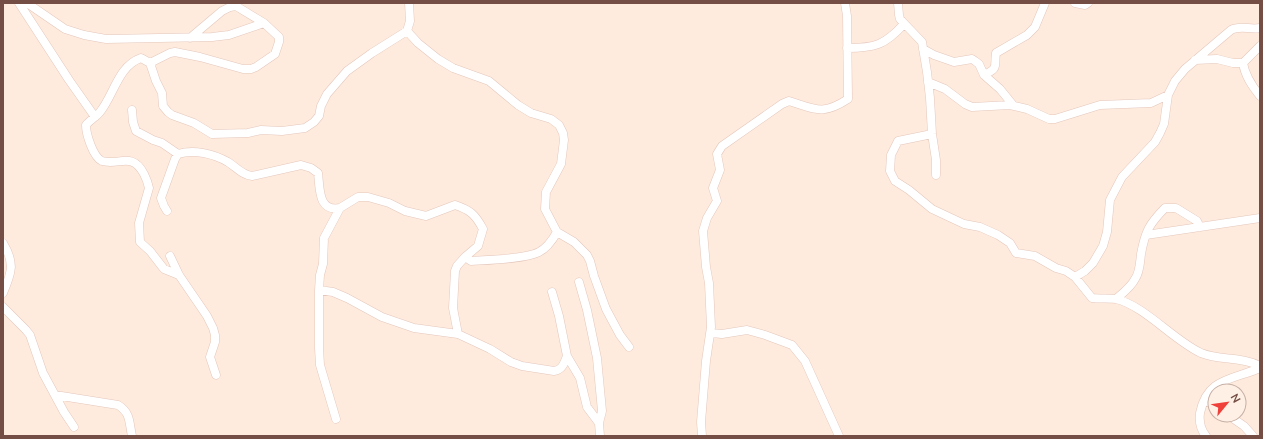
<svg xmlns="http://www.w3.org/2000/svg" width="1263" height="439" font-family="'Nunito Sans',sans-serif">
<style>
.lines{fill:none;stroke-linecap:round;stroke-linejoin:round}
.minor-casing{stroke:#e4c7bc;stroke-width:9}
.minor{stroke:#fff;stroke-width:8}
</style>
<rect width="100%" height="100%" fill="#feebdd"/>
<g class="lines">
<defs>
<path id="minor" d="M 19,3 L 69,80 L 95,117
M 27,3 L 65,29 L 84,35 L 106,39 L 212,37 L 229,35 L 264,23
M 898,3 L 899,15 L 900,19 L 922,42 L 927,72 L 930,98 L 932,134 L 936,160 L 936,175
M 1075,3 L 1085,5 L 1088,3
M 407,31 L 418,43 L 438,59 L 453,68 L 489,81 L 518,105 L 531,113 L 551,119 L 559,125 L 563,133 L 564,140 L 561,164 L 546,192 L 545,209 L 557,232 L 574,242 L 587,255 L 590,261 L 594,276 L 606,309 L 620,335 L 629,347
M 1260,46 L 1243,63 C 1245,76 1252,86 1260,96
M 847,48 C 875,48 885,45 904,24
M 923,49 L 934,55 L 954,62 L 972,59 L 975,61 L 979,64 L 984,75 L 1000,89 L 1013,105
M 1195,60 L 1217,59 L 1233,63 L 1243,63
M 150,63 L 170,53 L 175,52 L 200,57 L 243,69 L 251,69 L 256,67 L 275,54 L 279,42 L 279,37 L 264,23 L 236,6 L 230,7 L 222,11 L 190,38
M 984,75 C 999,68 994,67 996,53 L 1027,35 L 1035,27 L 1045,3
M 928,82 L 945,89 L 965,104 L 972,107 L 1010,105 L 1027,109 L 1049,119 L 1055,119 L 1100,105 L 1151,103 L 1168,95
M 132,110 L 133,122 L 136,131 L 153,140 L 162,143 L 178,154
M 932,134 L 898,141 L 891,155 L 890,171 L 895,181 L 909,190 L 932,209 L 964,224 L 980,227 L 998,235 L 1010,243 L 1016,253 L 1035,256 L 1056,268 L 1066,271 L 1075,277 L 1092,298 C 1100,299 1109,298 1116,299 C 1145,306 1173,340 1201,353 C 1220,361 1241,356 1260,366
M 167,211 L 164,206 L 161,198 L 175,159 L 178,154 C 194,149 214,154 228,162 C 236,167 242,175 252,176 L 301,165 L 311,168 L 318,173 C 320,189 318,212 340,208
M 1146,235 L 1260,218
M 3,243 C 15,263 12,272 3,293
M 170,256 L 179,275 L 207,316 L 213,328 L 215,335 L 215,342 L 210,357 L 216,375
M 465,257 L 471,261 C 487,260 526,259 539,252 C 547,248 552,241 557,232
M 179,275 L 164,269 L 150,251 L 140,242 L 139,223 L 149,188 C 148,183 146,178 144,174 C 132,151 119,166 102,161 C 93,157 86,134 86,125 C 90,120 96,117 100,112 C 114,95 118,66 141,58 L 150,63 L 156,81 L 162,93 L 163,106 L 168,112 L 172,115 L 194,123 L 212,134 L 248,133 L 261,130 L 282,131 L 305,128 L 314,122 L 319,116 L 321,106 L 327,94 L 347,71 L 372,53 L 407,31 L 410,21 L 409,3
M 1075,277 L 1085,271 L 1093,263 L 1103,246 L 1107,232 L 1110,200 L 1122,177 L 1155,142 L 1160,133 L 1164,124 L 1168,95 L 1175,81 L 1185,69 L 1231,30 C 1240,25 1250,30 1260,28
M 579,282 L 587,310 L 597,358 L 602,411 L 599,423 L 600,436
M 319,290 L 333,292 L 347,298 L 382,317 L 414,328 L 458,334 L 490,349 L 511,362 L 522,366 L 554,371 C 562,370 564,364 567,356
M 552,292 L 559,316 L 567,356 L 580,378 L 587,407 L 599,423
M 1116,299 C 1123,293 1131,287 1135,279 C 1140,272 1140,262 1141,254 C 1145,232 1149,224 1165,208 L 1176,208 L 1197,221 L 1200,227
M 3,307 L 26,330 L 30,335 L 43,373 L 64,412 L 74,427
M 711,333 L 722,334 L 747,330 L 765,335 L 792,345 L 805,361 L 839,436
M 55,395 L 118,405 C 131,413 129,423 132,436
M 1205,400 L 1215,406
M 1228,415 L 1244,426 L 1253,436
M 336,419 L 320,365 L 319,348 L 319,290 L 320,275 L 323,264 L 324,238 L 340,208 L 358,197 L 368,197 L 389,203 L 405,211 L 426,216 L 455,205 C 470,210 475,214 483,229 L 478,246 L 465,257 L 457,266 L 455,271 L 453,308 L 458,334
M 702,436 L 701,422 L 706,361 L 711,327 L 709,283 L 706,267 L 703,231 L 707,218 L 717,201 L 713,188 L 720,170 L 717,154 L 722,146 L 782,104 L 789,101 C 815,109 822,116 848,99 L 847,16 L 845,3
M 1206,436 C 1201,430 1199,421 1200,413 C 1207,378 1232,380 1260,368"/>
</defs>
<use href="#minor" class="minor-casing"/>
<use href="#minor" class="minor"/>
</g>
<rect width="1263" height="439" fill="none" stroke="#744d45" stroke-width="8"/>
<g transform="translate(1227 403) rotate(61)"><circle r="19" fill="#fff0e5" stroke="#c7afa5"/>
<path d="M0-3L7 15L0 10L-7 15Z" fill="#f0403a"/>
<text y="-6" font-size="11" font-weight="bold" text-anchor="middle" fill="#744d45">N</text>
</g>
</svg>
